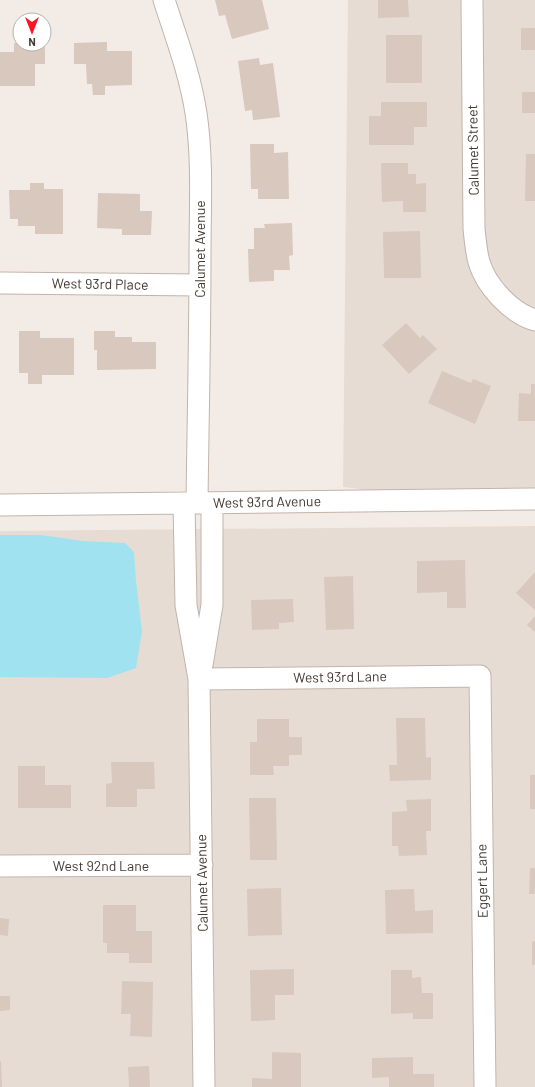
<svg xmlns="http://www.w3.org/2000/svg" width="535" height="1087" font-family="Barlow,sans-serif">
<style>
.residential{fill:#e7dcd4}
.water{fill:#a1e2f0}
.building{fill:#d8c8be}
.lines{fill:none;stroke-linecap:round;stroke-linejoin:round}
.minor-casing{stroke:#c1b4ab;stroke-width:23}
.minor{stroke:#fff;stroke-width:21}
.labels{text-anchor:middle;stroke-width:4;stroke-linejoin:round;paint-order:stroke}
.street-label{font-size:14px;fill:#453b35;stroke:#fff}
</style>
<rect width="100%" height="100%" fill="#f3ece6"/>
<path class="residential" d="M 348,0 L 535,0 L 535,488 L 368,490 L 343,487 Z
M 535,526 L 535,1087 L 0,1087 L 0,531 Z"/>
<path class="water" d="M 0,535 L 41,535 L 83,541 L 125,543 L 134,552 L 136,581 L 142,631 L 136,668 L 107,678 L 0,677 Z"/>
<path class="building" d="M 215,0 L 262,0 L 269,29 L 232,39 L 225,15 L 219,16 Z
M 378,0 L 408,0 L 409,17 L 378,18 Z
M 521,28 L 535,28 L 535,50 L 521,50 Z
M 386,35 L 422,35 L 422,83 L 386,83 Z
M 107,42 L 107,51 L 132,51 L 132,85 L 105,86 L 105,95 L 93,95 L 92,84 L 87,84 L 86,64 L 74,64 L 74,43 Z
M 14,43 L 45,44 L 45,64 L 35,64 L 35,86 L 0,86 L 0,52 L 14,52 Z
M 259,58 L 260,65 L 273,63 L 280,117 L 253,120 L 252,110 L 245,111 L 238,61 Z
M 522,92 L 535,92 L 535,113 L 522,113 Z
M 381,102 L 427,102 L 427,127 L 414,127 L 414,145 L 369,145 L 369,116 L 381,116 Z
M 250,144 L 274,144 L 274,153 L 288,152 L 289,199 L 258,199 L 258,189 L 251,189 Z
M 526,154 L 535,154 L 535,201 L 525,201 Z
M 381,163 L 408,163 L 408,174 L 416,174 L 416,184 L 426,183 L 426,212 L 403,212 L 403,201 L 382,202 Z
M 30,183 L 44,183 L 44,189 L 63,189 L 63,234 L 35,234 L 35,226 L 18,226 L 18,219 L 10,219 L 9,190 L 30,190 Z
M 98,193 L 140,194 L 140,211 L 152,211 L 151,235 L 122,235 L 122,229 L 97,228 Z
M 292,223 L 293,255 L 289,256 L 290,270 L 274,270 L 274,281 L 249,282 L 248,249 L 254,249 L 254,228 L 265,228 L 264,224 Z
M 420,231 L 421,278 L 384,278 L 383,232 Z
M 406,323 L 420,338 L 423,335 L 437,349 L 409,374 L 382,345 Z
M 19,331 L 40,331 L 40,338 L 74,338 L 74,375 L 42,375 L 42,384 L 28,384 L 28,373 L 19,373 Z
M 94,331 L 115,331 L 115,337 L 132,337 L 132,342 L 156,342 L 156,369 L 97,370 L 97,350 L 94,350 Z
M 442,371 L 471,383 L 473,379 L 491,386 L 475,424 L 428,403 Z
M 531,384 L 535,384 L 535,421 L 518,421 L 519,393 L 531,394 Z
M 465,560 L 466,608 L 447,608 L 447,592 L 417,593 L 417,561 Z
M 535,572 L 535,610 L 516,593 Z
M 353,576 L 354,629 L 326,630 L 324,577 Z
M 293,599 L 294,622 L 279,623 L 279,629 L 252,630 L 251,600 Z
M 535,616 L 535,632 L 527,625 Z
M 396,718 L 425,718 L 426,758 L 431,757 L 431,780 L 390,781 L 389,765 L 397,765 Z
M 257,719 L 289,719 L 289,737 L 302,737 L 302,755 L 289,755 L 289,766 L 273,766 L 274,775 L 250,775 L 250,742 L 257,742 Z
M 111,762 L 154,762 L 155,789 L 137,789 L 137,807 L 106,807 L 106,784 L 112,783 Z
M 18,766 L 45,766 L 45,785 L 71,785 L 71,808 L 18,808 Z
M 530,775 L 535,775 L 535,809 L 530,809 Z
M 249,798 L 276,798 L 277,860 L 250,860 Z
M 431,799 L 431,831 L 426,831 L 427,855 L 399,856 L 398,846 L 392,846 L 392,812 L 407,811 L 406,800 Z
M 530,868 L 535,868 L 535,894 L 529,894 Z
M 281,888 L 282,935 L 248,936 L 247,889 Z
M 414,889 L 415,911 L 433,910 L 433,933 L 386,934 L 385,890 Z
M 103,905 L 136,905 L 136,931 L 152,931 L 152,963 L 129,963 L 129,953 L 107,953 L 107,943 L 103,943 Z
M 0,918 L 9,919 L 8,936 L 0,935 Z
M 535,941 L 535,965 L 532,965 L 532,942 Z
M 294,969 L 294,995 L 275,995 L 275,1020 L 251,1021 L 250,970 Z
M 391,970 L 412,970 L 412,978 L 421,977 L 422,993 L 433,993 L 433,1019 L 413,1019 L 413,1013 L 391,1014 Z
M 122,981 L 153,982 L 152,1037 L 130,1036 L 131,1014 L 121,1014 Z
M 0,996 L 10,996 L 10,1010 L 0,1011 Z
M 272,1052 L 301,1053 L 301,1087 L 252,1087 L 252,1078 L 272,1079 Z
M 413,1057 L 413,1074 L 434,1074 L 434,1087 L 389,1087 L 389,1077 L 372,1078 L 372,1058 Z
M 0,1061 L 1,1061 L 2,1087 L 0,1087 Z
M 149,1066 L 150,1087 L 129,1087 L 128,1067 Z"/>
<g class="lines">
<defs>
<path id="minor" d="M 164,0 C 176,37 190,74 196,113 C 203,160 200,208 200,255 C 200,338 198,420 197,503
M 472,0 L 474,228 C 475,239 476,251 479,262 C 486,286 511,313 535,320
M 0,283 L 200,285
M 184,503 L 186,605 L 199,679 L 204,1087
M 0,505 L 535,499
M 202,665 L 212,605 L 212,503
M 199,679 L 480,676 L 485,1087
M 0,866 L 202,865"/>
</defs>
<use href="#minor" class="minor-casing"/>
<use href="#minor" class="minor"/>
</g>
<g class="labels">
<g class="street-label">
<text transform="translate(473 150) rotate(-91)" y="5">Calumet Street</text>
<text transform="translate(200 249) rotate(-90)" y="5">Calumet Avenue</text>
<text transform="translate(100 284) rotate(1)" y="5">West 93rd Place</text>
<text transform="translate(267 502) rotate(-1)" y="5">West 93rd Avenue</text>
<text transform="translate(340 677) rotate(-1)" y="5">West 93rd Lane</text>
<text x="101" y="871">West 92nd Lane</text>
<text transform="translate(482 881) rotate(-91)" y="5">Eggert Lane</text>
<text transform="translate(202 883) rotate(-91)" y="5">Calumet Avenue</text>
</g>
</g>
<g transform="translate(32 32) rotate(180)"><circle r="19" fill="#ffffff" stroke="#b5b1ae"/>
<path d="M0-3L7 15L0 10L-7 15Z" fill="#fb1426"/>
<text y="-6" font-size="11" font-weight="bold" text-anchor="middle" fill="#453b35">N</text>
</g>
</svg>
